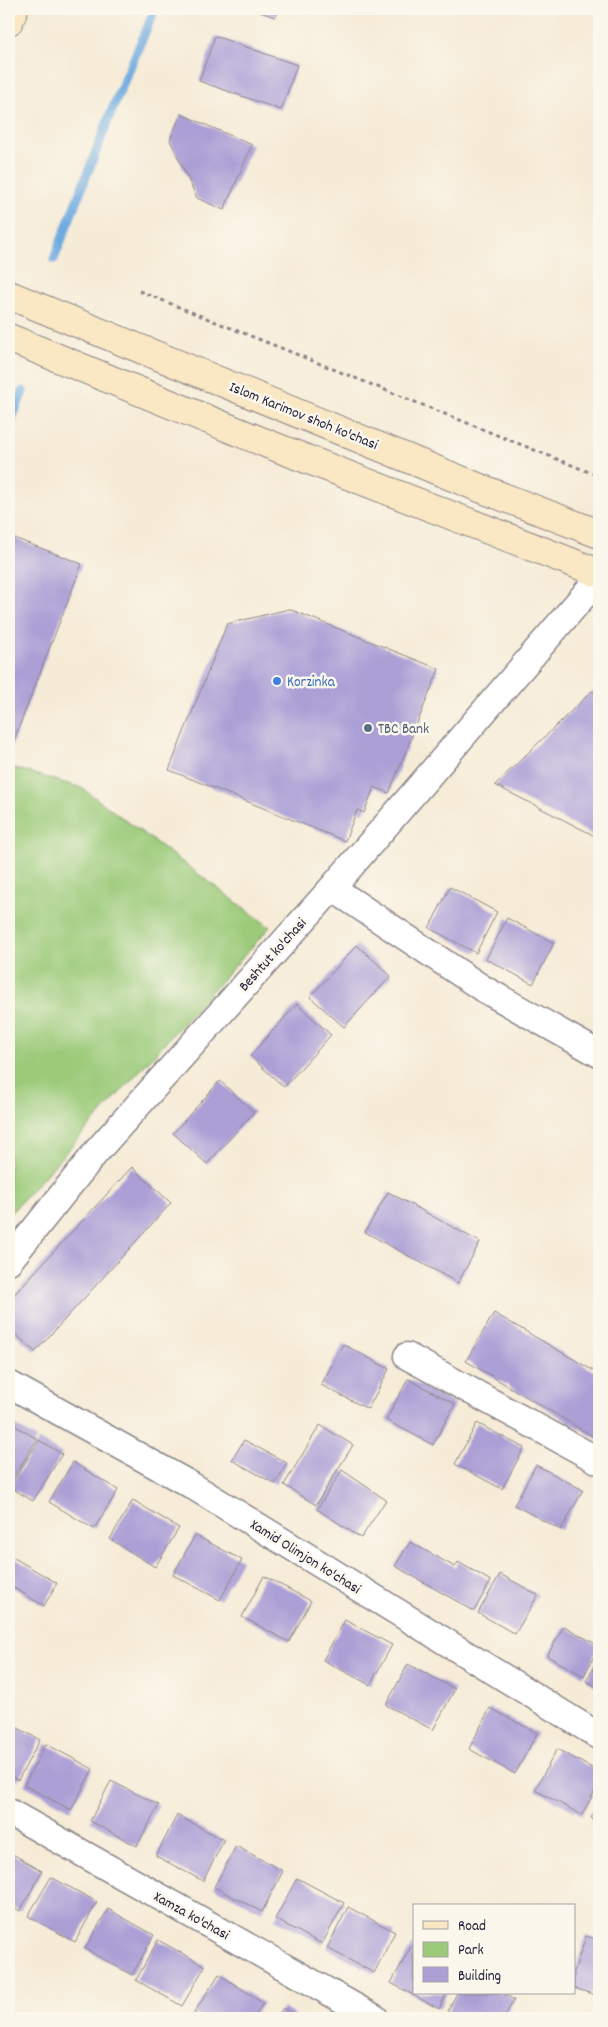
<svg xmlns="http://www.w3.org/2000/svg" width="608" height="2027" font-family="Dekko,sans-serif">
<style>
.green{fill:#9bca79;stroke:#5e765a}
.lines{fill:none;stroke-linecap:round;stroke-linejoin:round}
.stream{stroke:#6eaadf;stroke-width:9}
.building{fill:#ab9fd6}
.street-casing{stroke:#8c8689;stroke-width:29}
.secondary-casing{stroke:#8c8689;stroke-width:30}
.path{stroke:#8c8689;stroke-width:3;stroke-dasharray:4 4;stroke-linecap:butt}
.street{stroke:#fff;stroke-width:26}
.secondary{stroke:#fae7c3;stroke-width:28}
.shop-dot{fill:#3f7fe0;stroke:#fbf7ec;stroke-width:2}
.service-dot{fill:#5c6f8a;stroke:#fbf7ec;stroke-width:2}
.labels{text-anchor:middle;stroke-width:5;stroke-linejoin:round;paint-order:stroke}
.street-label{font-size:15px;fill:#22223b;stroke:#fbf7ec}
.shop-label{font-size:15px;fill:#366cbe;stroke:#fbf7ec;text-anchor:start}
.service-label{font-size:15px;fill:#4e5e75;stroke:#fbf7ec;text-anchor:start}
</style>
<rect width="100%" height="100%" fill="#fbf7ec"/>
<filter id="ink" filterUnits="userSpaceOnUse"><feTurbulence type="fractalNoise" baseFrequency=".02" numOctaves="2"/><feDisplacementMap in="SourceGraphic" scale="10" xChannelSelector="R" yChannelSelector="G"/><feConvolveMatrix kernelMatrix="1 2 1 2 8 2 1 2 1" color-interpolation-filters="sRGB"/></filter>
<filter id="wash" filterUnits="userSpaceOnUse"><feTurbulence type="fractalNoise" baseFrequency=".0096" numOctaves="4" result="noise"/><feDisplacementMap in="SourceGraphic" scale="20" xChannelSelector="R" yChannelSelector="G"/><feGaussianBlur stdDeviation="1.12" result="paint"/><feColorMatrix in="noise" values="0 0 0 0 0 0 0 0 0 0 0 0 0 0 0 0 0 1.4 0 .05"/><feComposite in="paint" operator="in"/></filter>
<g filter="url(#wash)">
<rect width="100%" height="100%" fill="#f6ebd7"/>
<path class="green" d="M 11,767 L 82,788 L 270,927 L 9,1215 L 9,774 Z"/>
<g class="lines">
<path class="stream" d="M 54,259 L 114,105 L 155,9
M 9,426 L 23,391"/>
</g>
<g id="blocks">
<path class="building" d="M 251,9 L 278,9 L 275,17 Z
M 215,36 L 297,65 L 281,110 L 199,81 Z
M 181,114 L 252,145 L 224,210 L 197,198 L 170,140 Z
M 9,536 L 82,564 L 9,753 Z
M 289,609 L 439,669 L 389,793 L 374,787 L 364,813 L 357,810 L 345,841 L 169,770 L 227,624 Z
M 592,691 L 599,695 L 599,838 L 495,785 Z
M 450,887 L 497,912 L 476,953 L 429,928 Z
M 507,918 L 554,943 L 533,984 L 486,959 Z
M 357,945 L 391,976 L 344,1027 L 310,997 Z
M 297,1004 L 331,1035 L 284,1087 L 250,1056 Z
M 220,1081 L 254,1112 L 207,1164 L 173,1133 Z
M 132,1167 L 171,1203 L 35,1352 L 9,1328 L 9,1300 Z
M 388,1192 L 480,1242 L 458,1283 L 365,1232 Z
M 494,1313 L 599,1374 L 599,1440 L 466,1361 Z
M 343,1344 L 389,1369 L 368,1409 L 321,1385 Z
M 408,1379 L 455,1404 L 433,1445 L 386,1420 Z
M 9,1422 L 37,1439 L 13,1479 L 9,1476 Z
M 477,1423 L 524,1448 L 502,1489 L 455,1464 Z
M 320,1425 L 353,1445 L 316,1505 L 284,1485 Z
M 39,1440 L 62,1454 L 33,1501 L 10,1487 Z
M 244,1440 L 287,1463 L 275,1484 L 232,1460 Z
M 73,1462 L 118,1490 L 94,1529 L 49,1502 Z
M 536,1465 L 583,1490 L 561,1530 L 514,1505 Z
M 342,1470 L 386,1500 L 361,1538 L 317,1509 Z
M 133,1500 L 179,1528 L 155,1567 L 110,1539 Z
M 195,1535 L 242,1560 L 220,1600 L 173,1575 Z
M 410,1542 L 455,1567 L 458,1562 L 491,1581 L 474,1611 L 395,1566 Z
M 9,1555 L 57,1583 L 44,1606 L 9,1585 Z
M 500,1574 L 538,1595 L 515,1634 L 478,1613 Z
M 264,1576 L 311,1601 L 289,1642 L 242,1617 Z
M 345,1620 L 392,1645 L 370,1685 L 323,1660 Z
M 564,1626 L 599,1646 L 584,1676 L 547,1656 Z
M 599,1657 L 599,1688 L 586,1681 Z
M 408,1664 L 455,1689 L 433,1730 L 386,1705 Z
M 490,1708 L 537,1733 L 515,1774 L 469,1749 Z
M 9,1723 L 40,1740 L 18,1780 L 9,1775 Z
M 46,1744 L 93,1769 L 71,1810 L 24,1785 Z
M 557,1749 L 599,1772 L 599,1783 L 582,1815 L 535,1790 Z
M 111,1781 L 159,1805 L 137,1846 L 90,1821 Z
M 599,1803 L 599,1823 L 591,1818 Z
M 177,1815 L 224,1840 L 203,1881 L 156,1856 Z
M 236,1846 L 283,1871 L 262,1912 L 214,1887 Z
M 9,1852 L 42,1871 L 20,1911 L 9,1905 Z
M 51,1877 L 97,1902 L 75,1942 L 28,1916 Z
M 297,1878 L 344,1903 L 322,1944 L 275,1919 Z
M 348,1907 L 395,1932 L 374,1973 L 327,1948 Z
M 108,1909 L 154,1935 L 132,1975 L 85,1949 Z
M 586,1936 L 599,1940 L 599,1996 L 574,1988 L 574,1972 Z
M 158,1940 L 205,1966 L 182,2006 L 136,1980 Z
M 413,1943 L 414,1993 L 447,1993 L 439,2009 L 391,1983 Z
M 219,1974 L 263,2003 L 253,2018 L 202,2018 L 194,2013 Z
M 457,1993 L 503,1993 L 514,2000 L 504,2018 L 451,2018 L 446,2015 Z
M 283,2008 L 299,2018 L 276,2018 Z"/>
</g>
</g>
<g filter="url(#ink)">
<use href="#blocks" fill-opacity="0" stroke="#8c8689" stroke-width="1"/>
<g class="lines">
<defs>
<path id="street" d="M 332,888 L 482,988 L 599,1054
M 9,1261 L 97,1151 L 332,888 L 599,578
M 407,1356 L 599,1461
M 9,1384 L 191,1485 L 599,1736
M 9,1812 L 375,2018"/>
<path id="secondary" d="M 9,21 L 14,9
M 9,295 L 480,488 L 599,534
M 9,338 L 268,444 L 599,573"/>
</defs>
<use href="#street" class="street-casing"/>
<use href="#secondary" class="secondary-casing"/>
<path class="path" d="M 139,291 L 599,476"/>
<use href="#street" class="street"/>
<use href="#secondary" class="secondary"/>
</g>
</g>
<circle class="shop-dot" cx="277" cy="681" r="5"/>
<circle class="service-dot" cx="368" cy="728" r="5"/>
<g class="labels">
<g class="street-label">
<text transform="translate(304 415) rotate(22)" y="5">Islom Karimov shoh ko'chasi</text>
<text transform="translate(272 954) rotate(-48)" y="5">Beshtut ko'chasi</text>
<text transform="translate(306 1556) rotate(32)" y="5">Xamid Olimjon ko'chasi</text>
<text transform="translate(192 1915) rotate(29)" y="5">Xamza ko'chasi</text>
</g>
<g class="shop-label">
<text x="287" y="686">Korzinka</text>
</g>
<g class="service-label">
<text x="378" y="733">TBC Bank</text>
</g>
</g>
<rect width="608" height="2027" fill="none" stroke="#fbf7ec" stroke-width="30"/>
<rect x="413" y="1904" width="162" height="90" fill="#fbf7ec" stroke="#a4a2a5"/>
<rect x="423" y="1921" width="25" height="8" fill="#fae7c3" stroke="#a4a2a5"/>
<text x="458" y="1930" font-size="15" fill="#22223b">Road</text>
<rect x="423" y="1942" width="25" height="15" fill="#9bca79" stroke="#a4a2a5"/>
<text x="458" y="1954" font-size="15" fill="#22223b">Park</text>
<rect x="423" y="1967" width="25" height="15" fill="#ab9fd6" stroke="#a4a2a5"/>
<text x="458" y="1980" font-size="15" fill="#22223b">Building</text>
</svg>
